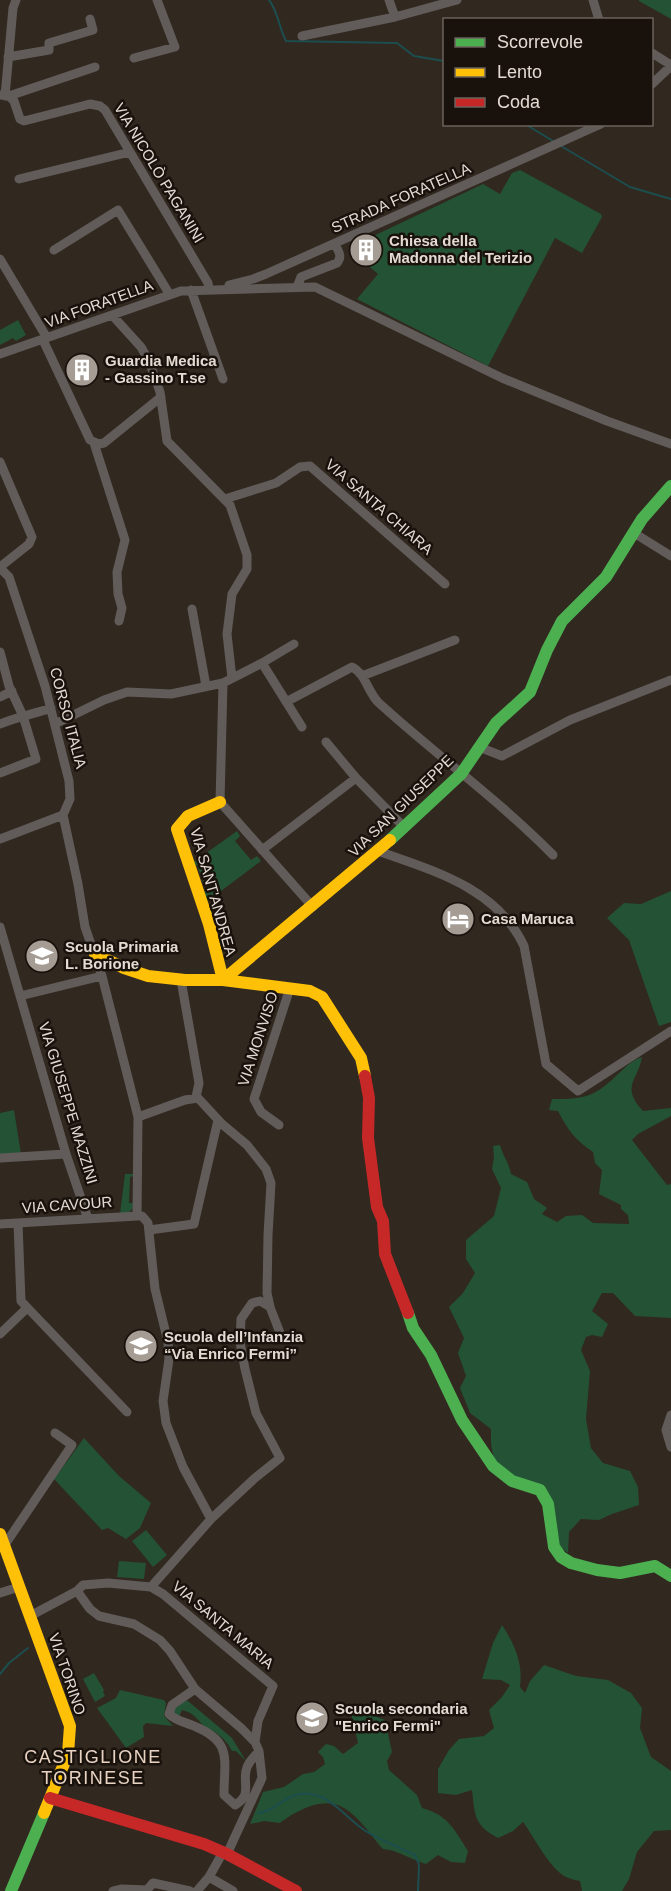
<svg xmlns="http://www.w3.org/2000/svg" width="671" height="1891" font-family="Arial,sans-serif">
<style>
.green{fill:#245234}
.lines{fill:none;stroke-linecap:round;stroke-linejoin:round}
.stream{stroke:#1d4e4f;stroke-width:2}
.street{stroke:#615c59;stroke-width:9}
.fast{stroke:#4caf50;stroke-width:12}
.slow{stroke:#ffc107;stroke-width:12}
.jam{stroke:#c62828;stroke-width:12}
.labels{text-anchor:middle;stroke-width:5;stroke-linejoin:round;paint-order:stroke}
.street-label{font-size:15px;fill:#e4dad2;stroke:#19120c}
.poi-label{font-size:15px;font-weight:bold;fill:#e4dad2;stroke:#19120c;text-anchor:start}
.quarter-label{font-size:18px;letter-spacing:1.5px;fill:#e8d3c3;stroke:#19120c}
</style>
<rect width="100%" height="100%" fill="#312820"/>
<path class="green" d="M 639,0 L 671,0 L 671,19 L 639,1 Z
M 520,170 L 601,214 L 602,217 L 582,253 L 555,238 L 488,366 L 357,299 L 378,274 L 364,262 L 377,246 L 367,239 L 483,184 L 500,194 L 512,173 Z
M 18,320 L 26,335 L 16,341 L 13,338 L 0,345 L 0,330 Z
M 237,831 L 240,836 L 235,841 L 251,860 L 257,856 L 261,861 L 205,903 L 200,893 L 206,890 L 197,865 L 191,867 L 191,864 Z
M 671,891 L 671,1022 L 659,1026 L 629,940 L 607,918 L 624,903 L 641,904 Z
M 642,1057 C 638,1081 620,1086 643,1111 L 671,1108 L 671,1116 L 638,1134 L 632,1140 L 667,1185 L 671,1184 L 671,1318 L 635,1316 L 613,1293 L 602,1293 L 592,1311 L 608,1324 L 602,1337 L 592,1335 L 586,1337 L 581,1350 L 590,1371 L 586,1419 L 591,1448 L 603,1463 L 630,1471 L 638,1487 L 639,1505 L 612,1514 L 599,1520 L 581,1519 L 569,1532 L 568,1553 L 556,1544 L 544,1505 L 536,1494 L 495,1466 L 491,1444 L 491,1429 L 470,1413 L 460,1388 L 466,1376 L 458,1353 L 464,1338 L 449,1307 L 463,1293 L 475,1273 L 466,1259 L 466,1240 L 494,1216 L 501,1188 L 492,1169 L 494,1158 L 493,1146 L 500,1145 C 503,1156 509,1163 511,1174 L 527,1182 L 534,1199 L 547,1208 L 542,1214 L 557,1222 L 566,1216 L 582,1215 L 593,1223 L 629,1224 L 628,1215 L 621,1209 L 621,1205 L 599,1194 L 602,1170 L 595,1163 L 593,1152 C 576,1141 567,1129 558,1111 L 549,1110 L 552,1099 C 583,1099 593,1098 616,1076 C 624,1069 631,1060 642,1057 Z
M 14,1110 L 21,1154 L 0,1154 L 0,1113 Z
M 125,1174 L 134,1174 L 134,1176 L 130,1177 L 129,1203 L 134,1203 C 133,1212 128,1213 120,1214 Z
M 84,1438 L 119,1476 L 151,1503 L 140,1528 L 126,1539 L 108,1528 L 102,1530 L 54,1479 Z
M 146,1530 L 167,1555 L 153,1567 L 132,1541 Z
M 119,1561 L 146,1563 L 144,1579 L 117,1577 Z
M 502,1625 C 515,1645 523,1663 520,1687 L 525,1693 L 530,1681 L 544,1665 L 576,1676 L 608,1680 L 631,1693 L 642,1708 L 640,1728 L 651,1757 L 671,1771 L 671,1830 L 654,1831 L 637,1852 L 629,1879 L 622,1891 L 582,1891 L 580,1881 C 576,1880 570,1879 566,1877 C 550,1869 534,1837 523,1822 L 513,1831 L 498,1838 C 474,1825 475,1816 472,1790 L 456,1795 L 438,1793 L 438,1769 L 449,1750 L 459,1739 L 484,1736 L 494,1728 L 489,1710 L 502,1697 L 510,1685 L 501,1680 L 482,1679 L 493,1643 Z
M 94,1673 L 104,1690 L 103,1692 L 105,1696 L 95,1702 L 83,1679 Z
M 120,1690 L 164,1700 L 166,1703 L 164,1716 L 173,1726 L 146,1723 L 143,1726 L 144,1737 L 126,1748 L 97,1708 L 116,1698 Z
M 185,1701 L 188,1701 L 232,1738 L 246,1761 L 236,1751 L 232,1751 C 228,1743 223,1738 216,1733 C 213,1730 207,1729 204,1726 C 197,1719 194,1713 182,1710 L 179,1717 L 174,1714 L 173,1707 Z
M 361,1711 L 385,1720 L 392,1752 L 387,1761 L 389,1770 L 417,1795 L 422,1808 C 448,1815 454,1829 468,1851 L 465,1863 L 451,1862 L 438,1855 L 426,1864 C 411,1860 399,1850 383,1849 C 370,1835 358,1814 340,1806 C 321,1797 294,1812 280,1823 L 264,1821 L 250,1824 L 263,1792 L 284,1787 L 303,1774 L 314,1772 L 325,1764 L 323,1757 L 318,1752 L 326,1744 L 334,1746 L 343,1754 L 358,1743 L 351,1713 Z"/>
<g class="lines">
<path class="stream" d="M 269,0 C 278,11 279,28 286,41 L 397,43 L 414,56 L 444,61
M 525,124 L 553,141
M 561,146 L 630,187 L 671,199
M 0,1674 L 9,1663 L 28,1648
M 258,1813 C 274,1812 284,1796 300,1794 C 327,1790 345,1817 364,1830 C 379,1840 399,1847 415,1855 L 419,1865 L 418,1891"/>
<path class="street" d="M 389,0 L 395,17
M 593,0 L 599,20
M 302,36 L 395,17 L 457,0
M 652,53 L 671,65
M 8,57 L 49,50 L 49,43 L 93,30 L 90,19
M 134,58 L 175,47 L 157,0
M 652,84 L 671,66
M 0,95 L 9,96 L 95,67
M 5,96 L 13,8 L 16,0
M 9,96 L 14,101 L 20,119 L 24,121 L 90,104 L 100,106 L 105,110 L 208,283 L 209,290
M 19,179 L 130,152
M 54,250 L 118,210 L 170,295
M 0,259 L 47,338
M 229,285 L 253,279 L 266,274 L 601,124
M 297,287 L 301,277 L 337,263 C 343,256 338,251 335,244
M 191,290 L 223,379
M 112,315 L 141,347 L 149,361 L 160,392 L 167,441 L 230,505 L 247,555 L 247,569 L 232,594 L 227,634 L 232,678
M 43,340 L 90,440 L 99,444 L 104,443 L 161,397
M 0,354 L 181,291 L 315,287 L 502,378 L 607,421 L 671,444
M 94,443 L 125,540 L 117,572 L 118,594 L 122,608 L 119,621
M 0,462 L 32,537 L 29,544 L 0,567
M 225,499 L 276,483 L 300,467 L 310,466 L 445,584
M 634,533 L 671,556
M 0,568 L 9,577 L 45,686 L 69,781 L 70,799 L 63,815 L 0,839
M 192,609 L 206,686
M 0,652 L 9,686 L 23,716 L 36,759 L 0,773
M 262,663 L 302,727
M 362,676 L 455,640
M 223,683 L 220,802 L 313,907
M 0,697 L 12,691
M 286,702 L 352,667 C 366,674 368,693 379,703 C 436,755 499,800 553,855
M 0,724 C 17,717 34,714 51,708
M 55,724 L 104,700 L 127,692 L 171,694 L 223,683 L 262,663 L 294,644
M 326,742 L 356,778 L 404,827
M 479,747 L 502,756 L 570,720 L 671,680
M 63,815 L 78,884 L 85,927 L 102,976 L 138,1117 L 137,1216
M 262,850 L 356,778
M 378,851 C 434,871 497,888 524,946 L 546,1064 L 578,1091 L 671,1031
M 0,927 L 66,1154 L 88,1219
M 181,980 L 199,1083 L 196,1097
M 20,996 L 102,976
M 138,1117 L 185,1100 L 198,1098 L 222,1124 L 247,1145 L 266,1169 L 271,1183 L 268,1235 L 267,1293 L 270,1307
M 279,1125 L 261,1112 L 254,1099 L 290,988
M 0,1158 L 66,1154
M 18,1223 L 21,1301 L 127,1412
M 0,1224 L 137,1216 L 142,1216 L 148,1223 L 155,1289 L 168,1342 L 169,1359 L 163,1401 L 166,1423 L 183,1467 L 211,1519
M 149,1230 L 194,1224 L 218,1120
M 0,1334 L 27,1308
M 671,1415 L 666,1430 L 671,1447
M 4,1546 L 72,1445 L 55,1433
M 151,1587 L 211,1519 L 255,1478 L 280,1458 L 256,1413 L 245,1369 L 240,1342 L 241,1319 L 252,1303 L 260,1301 L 270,1307 L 282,1338
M 77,1591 L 90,1609 L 99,1616 L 134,1624 L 160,1640 L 170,1651 L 195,1689 L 241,1728 L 255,1742 L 259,1751 L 262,1778 L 227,1854
M 0,1593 L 19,1587
M 30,1616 L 77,1591 L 83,1585 L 108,1583 L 151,1587 L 163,1594 L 273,1686 L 258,1721 L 255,1742
M 195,1689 L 172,1705 L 169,1714 C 176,1721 185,1722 194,1726 C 233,1742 224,1759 224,1795 L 235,1805 C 252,1795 243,1785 246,1771 C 247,1763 254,1757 259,1751
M 209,1877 L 233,1891
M 113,1891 L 121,1889 L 147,1890 L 153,1883 L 190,1891
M 197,1891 L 209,1877 L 223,1852"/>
<path class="fast" d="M 390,840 L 461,774 L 496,723 L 530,692 L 547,650 L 562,621 L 606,577 L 642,519 L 671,486
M 408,1313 L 413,1328 L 431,1355 L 462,1420 L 493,1466 L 512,1481 L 540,1490 L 548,1504 L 554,1547 L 561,1557 L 571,1563 L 597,1570 L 620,1573 L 655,1566 L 671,1576
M 11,1891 L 44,1813"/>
<path class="slow" d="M 220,802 L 188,816 L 177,829 L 209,924 L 223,980 L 310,991 L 322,997 L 361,1058 L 365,1076
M 95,954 L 124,968 L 148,976 L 185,980 L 223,980 L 390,840
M 0,1534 L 70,1726 L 68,1754 L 44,1813"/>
<path class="jam" d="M 365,1076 L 369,1098 L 368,1138 L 377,1207 L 383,1221 L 385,1254 L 408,1313
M 50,1798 L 204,1844 L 227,1854 L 296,1891"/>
</g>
<defs>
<symbol id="building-disc" viewBox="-11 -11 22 22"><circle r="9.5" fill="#a59c94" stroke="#19120c"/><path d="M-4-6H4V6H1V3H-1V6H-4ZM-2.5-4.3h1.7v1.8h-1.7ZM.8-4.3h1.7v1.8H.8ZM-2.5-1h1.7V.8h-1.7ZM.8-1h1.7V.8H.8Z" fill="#fff"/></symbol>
<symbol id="hotel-disc" viewBox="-11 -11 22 22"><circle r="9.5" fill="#a59c94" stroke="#19120c"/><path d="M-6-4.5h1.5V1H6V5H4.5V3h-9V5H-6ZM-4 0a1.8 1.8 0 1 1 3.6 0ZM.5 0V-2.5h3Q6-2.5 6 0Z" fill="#fff"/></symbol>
<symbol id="school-disc" viewBox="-11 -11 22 22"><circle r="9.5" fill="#a59c94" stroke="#19120c"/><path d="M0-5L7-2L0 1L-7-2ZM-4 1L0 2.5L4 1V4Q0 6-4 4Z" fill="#fff"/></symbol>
</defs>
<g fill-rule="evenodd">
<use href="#building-disc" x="347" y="231" width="38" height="38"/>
<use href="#building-disc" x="63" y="351" width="38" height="38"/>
<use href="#hotel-disc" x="439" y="900" width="38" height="38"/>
<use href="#school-disc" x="23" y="937" width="38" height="38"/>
<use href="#school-disc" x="122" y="1327" width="38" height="38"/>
<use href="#school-disc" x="293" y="1699" width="38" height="38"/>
</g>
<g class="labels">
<g class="street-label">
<text transform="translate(159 173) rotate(59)" y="5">VIA NICOLÒ PAGANINI</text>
<text transform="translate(401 198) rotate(-24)" y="5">STRADA FORATELLA</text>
<text transform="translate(99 304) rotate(-20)" y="5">VIA FORATELLA</text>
<text transform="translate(379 507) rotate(41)" y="5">VIA SANTA CHIARA</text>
<text transform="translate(68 718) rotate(75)" y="5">CORSO ITALIA</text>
<text transform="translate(401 806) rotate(-44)" y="5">VIA SAN GIUSEPPE</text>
<text transform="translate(213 892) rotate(74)" y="5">VIA SANT'ANDREA</text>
<text transform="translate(258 1039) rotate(-72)" y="5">VIA MONVISO</text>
<text transform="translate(68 1103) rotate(73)" y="5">VIA GIUSEPPE MAZZINI</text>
<text transform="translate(67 1205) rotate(-4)" y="5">VIA CAVOUR</text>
<text transform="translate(223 1625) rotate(40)" y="5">VIA SANTA MARIA</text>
<text transform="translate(67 1674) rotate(71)" y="5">VIA TORINO</text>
</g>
<g class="poi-label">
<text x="389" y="246">Chiesa della<tspan x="389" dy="17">Madonna del Terizio</tspan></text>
<text x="105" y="366">Guardia Medica<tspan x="105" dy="17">- Gassino T.se</tspan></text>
<text x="481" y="924">Casa Maruca</text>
<text x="65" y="952">Scuola Primaria<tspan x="65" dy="17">L. Borione</tspan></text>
<text x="164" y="1342">Scuola dell’Infanzia<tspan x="164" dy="17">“Via Enrico Fermi”</tspan></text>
<text x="335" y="1714">Scuola secondaria<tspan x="335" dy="17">"Enrico Fermi"</tspan></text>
</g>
<g class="quarter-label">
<text x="93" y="1763">CASTIGLIONE<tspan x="93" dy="21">TORINESE</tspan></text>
</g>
</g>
<rect x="443" y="18" width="210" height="108" fill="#19120c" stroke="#6a625b" stroke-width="1.5"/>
<rect x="455" y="38" width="30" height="9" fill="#4caf50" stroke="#6a625b" stroke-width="1.5"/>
<text x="497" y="48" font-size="18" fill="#e4dad2">Scorrevole</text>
<rect x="455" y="68" width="30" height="9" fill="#ffc107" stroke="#6a625b" stroke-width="1.5"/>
<text x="497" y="78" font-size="18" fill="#e4dad2">Lento</text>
<rect x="455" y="98" width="30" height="9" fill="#c62828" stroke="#6a625b" stroke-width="1.5"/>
<text x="497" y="108" font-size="18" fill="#e4dad2">Coda</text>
</svg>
